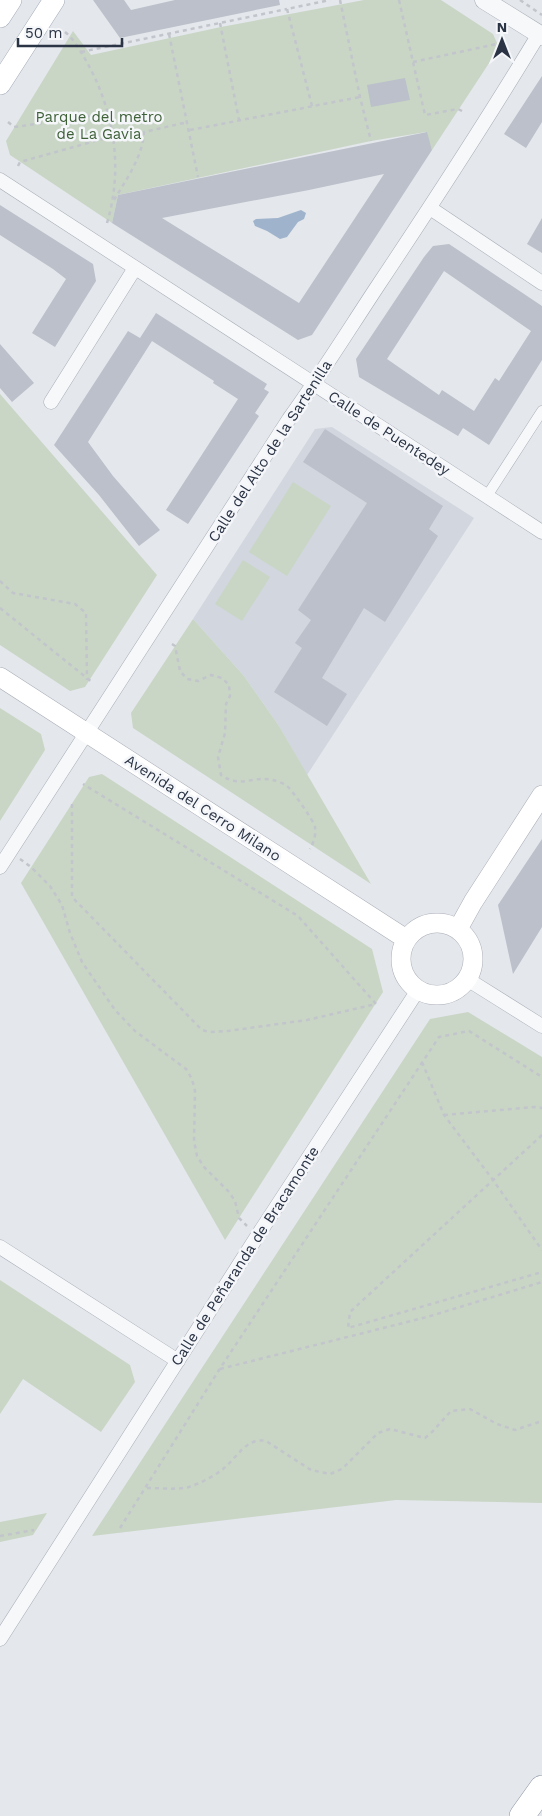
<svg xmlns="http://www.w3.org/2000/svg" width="542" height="1816" font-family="'Work Sans',sans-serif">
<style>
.built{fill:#d2d6de}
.green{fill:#c9d6c5}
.water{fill:#9fb4cc}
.building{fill:#bbc0ca;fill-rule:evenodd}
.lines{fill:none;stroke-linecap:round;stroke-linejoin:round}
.pedestrian-casing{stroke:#a9aeb7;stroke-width:11}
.minor-casing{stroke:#a9aeb7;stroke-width:15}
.tertiary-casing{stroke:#a9aeb7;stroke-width:19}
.secondary-casing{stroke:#a9aeb7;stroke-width:20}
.primary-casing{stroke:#a3abb8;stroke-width:22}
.motorway-casing{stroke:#8b94a3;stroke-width:26}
.path{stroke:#c2c5cb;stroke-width:2.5;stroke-dasharray:4 4;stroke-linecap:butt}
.pedestrian{stroke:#f7f8fa;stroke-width:10}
.minor{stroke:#f7f8fa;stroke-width:14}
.tertiary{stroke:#f7f8fa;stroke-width:18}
.secondary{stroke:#fff;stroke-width:19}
.primary{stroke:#fff;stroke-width:21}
.motorway{stroke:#fff;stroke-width:25}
.labels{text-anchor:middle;stroke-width:5;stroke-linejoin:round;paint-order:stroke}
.park-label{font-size:15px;fill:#3f6138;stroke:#f4f6f9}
.street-label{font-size:15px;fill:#2b3445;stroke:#f4f6f9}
</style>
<rect width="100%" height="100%" fill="#e4e7ec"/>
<path class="built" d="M 332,427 L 474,518 L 307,775 L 279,726 L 244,676 L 193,619 L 315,429 Z"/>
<path class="green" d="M 364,0 L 441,0 L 493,34 L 497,43 L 497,51 L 432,150 L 426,132 L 371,141 L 118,195 L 112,223 L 10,155 L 6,141 L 73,31 L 91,55 L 221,27 Z
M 0,394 L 157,575 L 85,687 L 70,691 L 0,645 Z
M 293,482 L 331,506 L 287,576 L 249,552 Z
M 243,560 L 270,577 L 242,621 L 215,604 Z
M 193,619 L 244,676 L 279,726 L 371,884 L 133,728 L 131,713 Z
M 0,708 L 41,734 L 45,750 L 0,821 Z
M 102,774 L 372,949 L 383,992 L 225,1240 L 21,883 L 89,777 Z
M 468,1012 L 542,1057 L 542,1503 L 396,1500 L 92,1536 L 430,1019 Z
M 0,1280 L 130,1365 L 135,1382 L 101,1432 L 23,1379 L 0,1414 Z
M 47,1513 L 33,1535 L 0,1542 L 0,1522 Z"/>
<path class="water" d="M 301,210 L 306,213 L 304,219 L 298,222 L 287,237 L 280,239 L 267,231 L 255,226 L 253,221 L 256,219 L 278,218 Z"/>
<path class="building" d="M 93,0 L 124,0 L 131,10 L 175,0 L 279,0 L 280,5 L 120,38 Z
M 542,76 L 542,122 L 526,148 L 504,134 Z
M 405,78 L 410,100 L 371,107 L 367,85 Z
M 427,132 L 432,150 L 312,335 L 298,340 L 112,223 L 118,195 ZM 384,174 L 299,303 L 162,218 L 309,190 Z
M 0,205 L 93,264 L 96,281 L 55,347 L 32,333 L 66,279 L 53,269 L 0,235 Z
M 542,218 L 542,253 L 527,244 Z
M 449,244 L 542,306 L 542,360 L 489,445 L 463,428 L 458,436 L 359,377 L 356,359 L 424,257 L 433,246 ZM 444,271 L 531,331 L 499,381 L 495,378 L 474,411 L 442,390 L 439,395 L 387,359 Z
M 156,313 L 267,384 L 264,389 L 269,392 L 255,413 L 259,416 L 188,524 L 166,510 L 238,399 L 213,383 L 214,381 L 152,341 L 88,442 L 113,476 L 160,530 L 139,546 L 99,495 L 54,445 L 128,331 L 140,338 Z
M 0,344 L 34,383 L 12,402 L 0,388 Z
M 325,429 L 443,506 L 429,529 L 438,536 L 385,622 L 364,608 L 322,678 L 347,694 L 327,726 L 274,692 L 302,648 L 295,643 L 311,620 L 298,610 L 367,503 L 303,462 Z
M 542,839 L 542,927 L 513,974 L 498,905 Z"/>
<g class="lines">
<defs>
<path id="pedestrian" d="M 487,496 L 542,411"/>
<path id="minor" d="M 0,180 L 542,532
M 430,208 L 542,283
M 51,402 L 135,268
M 0,867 L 289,419 C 320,376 348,331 377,287 C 433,203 487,120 539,34
M 467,979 L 542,1026
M 0,1247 L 178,1361
M 0,1639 L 258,1235 L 418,990"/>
<path id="tertiary" d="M 484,0 L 542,36"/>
<path id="secondary" d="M 0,677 L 406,939
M401 959a36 36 0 1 1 72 0a36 36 0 1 1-72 0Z
M 458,929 L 473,902 L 542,795"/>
<path id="primary" d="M 0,17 L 11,0
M 0,84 L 54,0"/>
<path id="motorway" d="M 522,1816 L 542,1788"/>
</defs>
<use href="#pedestrian" class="pedestrian-casing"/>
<use href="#minor" class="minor-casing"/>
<use href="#tertiary" class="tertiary-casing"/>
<use href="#secondary" class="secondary-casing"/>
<use href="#primary" class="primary-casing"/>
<use href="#motorway" class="motorway-casing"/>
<path class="path" d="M 340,0 L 360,97 L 371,141
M 399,0 L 425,115 L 458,109 L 462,111
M 520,0 L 542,15
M 220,23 L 239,120
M 65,32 C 76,41 82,54 89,66 C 115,115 123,170 107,223
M 169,34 L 198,177
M 81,52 L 287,9
M 413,62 L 506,42
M 312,106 L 287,9 L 330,0
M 8,122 L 14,127 L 22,126 L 108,113
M 190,130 L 360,97
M 18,166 L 20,162 L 113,136
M 114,200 C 126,180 143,156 144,132 L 188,122
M 0,581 L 13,593 L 75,604 L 86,613 L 87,680
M 0,608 L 93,683
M 172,644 L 175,646 L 180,671 L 187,679 L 198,681 L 211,675 L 222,678 L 229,685 L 230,696 L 226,704 L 225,733 L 218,757 L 221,775 C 241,789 253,775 273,780 C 277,781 283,783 287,786 C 292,790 314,821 315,827 C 316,835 314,842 310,849
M 72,804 L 72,897 L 202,1030 L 209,1032 L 228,1031 L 307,1020 L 376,1004 L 298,916 L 83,784
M 20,859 L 31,867 L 50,886 L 62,905 L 70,933 L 82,962 L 115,1010 L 135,1031 L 186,1069 L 192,1079 L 195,1091 L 194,1141 L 197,1156 L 204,1167 L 229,1192 L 235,1201 L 239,1218 L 247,1226
M 422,1062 L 444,1115 L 493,1180 L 542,1250
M 444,1115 L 534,1107 L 542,1108
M 542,1135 L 350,1312 L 348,1328 L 542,1272
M 220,1369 L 427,1317 L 542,1282
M 147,1488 C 160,1488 177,1490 189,1487 C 201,1483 214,1476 223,1469 C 237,1458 246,1437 266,1441 L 311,1470 L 330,1474 L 342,1469 L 378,1433 L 390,1429 L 425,1438 L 433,1431 L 451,1411 L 470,1409 L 497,1424 L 515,1430 L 542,1421
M 120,1528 L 219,1370 L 439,1037 L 469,1031 L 542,1077
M 0,1536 L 34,1530"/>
<use href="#pedestrian" class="pedestrian"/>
<use href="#minor" class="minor"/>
<use href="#tertiary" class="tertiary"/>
<use href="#secondary" class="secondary"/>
<use href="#primary" class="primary"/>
<use href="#motorway" class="motorway"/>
</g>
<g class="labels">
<g class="park-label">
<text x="99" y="122">Parque del metro<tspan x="99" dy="17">de La Gavia</tspan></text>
</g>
<g class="street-label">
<text transform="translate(389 433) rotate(33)" y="5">Calle de Puentedey</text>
<text transform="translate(270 451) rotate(-57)" y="5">Calle del Alto de la Sartenilla</text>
<text transform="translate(203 808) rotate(33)" y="5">Avenida del Cerro Milano</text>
<text transform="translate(245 1256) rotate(-57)" y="5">Calle de Peñaranda de Bracamonte</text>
</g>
</g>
<g transform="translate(502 40)" stroke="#f4f6f9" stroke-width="4" paint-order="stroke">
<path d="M0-4L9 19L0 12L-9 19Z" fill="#2b3445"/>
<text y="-8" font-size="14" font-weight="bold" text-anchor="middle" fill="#2b3445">N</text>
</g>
<path d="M18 38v8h104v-8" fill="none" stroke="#2b3445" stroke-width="2.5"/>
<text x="25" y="38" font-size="15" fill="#2b3445" stroke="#f4f6f9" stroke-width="4" paint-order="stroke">50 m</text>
</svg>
